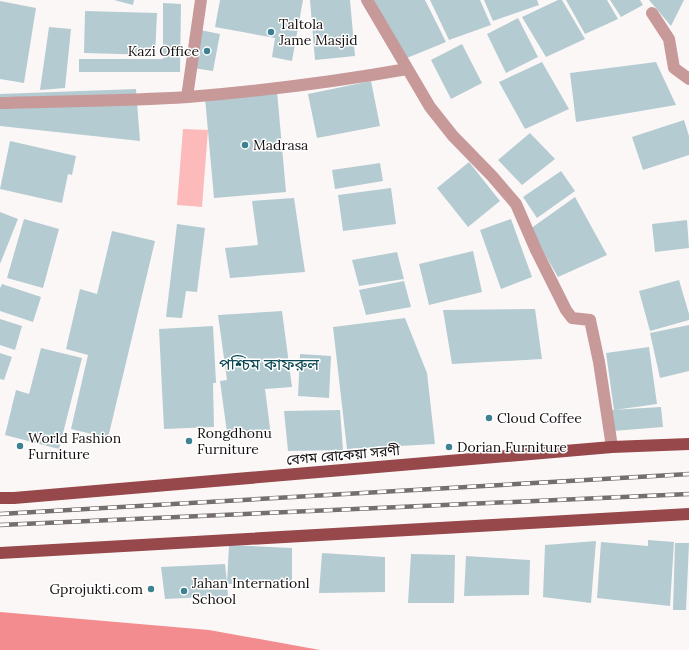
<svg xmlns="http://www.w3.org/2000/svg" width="689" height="650" font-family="Lora,'Noto Sans Bengali',serif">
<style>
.green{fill:#fcbbba}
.water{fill:#f28c8e}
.building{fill:#b4cbd1}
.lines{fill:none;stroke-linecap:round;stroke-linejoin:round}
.minor{stroke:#c89999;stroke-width:12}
.primary{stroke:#97484b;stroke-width:12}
.rail-casing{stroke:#746e6e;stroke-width:4.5}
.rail{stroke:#fff;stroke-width:3;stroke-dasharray:9;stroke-linecap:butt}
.poi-dot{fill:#3d8290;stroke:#fff;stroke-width:1.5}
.labels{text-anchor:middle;stroke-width:3;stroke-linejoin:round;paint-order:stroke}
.poi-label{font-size:14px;fill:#150e0e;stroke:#fff;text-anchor:start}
.street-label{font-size:14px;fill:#150e0e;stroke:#fff}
.quarter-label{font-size:16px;fill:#0a4752;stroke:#fff}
</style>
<rect width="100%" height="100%" fill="#fcf7f7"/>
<path class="green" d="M 183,129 L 208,130 L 202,207 L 177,205 Z"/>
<path class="water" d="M 0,612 L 209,630 L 320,650 L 0,650 Z"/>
<path class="building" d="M 114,0 L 134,0 L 133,5 Z
M 220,0 L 303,0 L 292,61 L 272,57 L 275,38 L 215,27 Z
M 310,0 L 350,0 L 355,56 L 315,60 Z
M 371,0 L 425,0 L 446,42 L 402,60 Z
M 430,0 L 480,0 L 491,25 L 449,40 Z
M 484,0 L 537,0 L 539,5 L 493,21 Z
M 558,0 L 562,0 L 585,39 L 546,57 L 522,17 Z
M 566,0 L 607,0 L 618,19 L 585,34 Z
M 610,0 L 640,0 L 643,5 L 621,17 Z
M 649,0 L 684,0 L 671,26 Z
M 0,1 L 36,8 L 24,83 L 0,79 Z
M 163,3 L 181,4 L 180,72 L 79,72 L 79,59 L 163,59 Z
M 85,11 L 157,13 L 155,55 L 84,53 Z
M 518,18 L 538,57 L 506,73 L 487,34 Z
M 49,27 L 71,29 L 65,88 L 40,90 Z
M 200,30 L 220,34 L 213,71 L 193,68 Z
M 462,44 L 482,83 L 451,99 L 431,60 Z
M 542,62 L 569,109 L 525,129 L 499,82 Z
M 656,62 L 676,105 L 576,122 L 570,73 Z
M 371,81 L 380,126 L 317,138 L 308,94 Z
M 136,89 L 140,141 L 0,126 L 0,94 Z
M 277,91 L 286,192 L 214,198 L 205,98 Z
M 684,120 L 689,136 L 689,155 L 643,170 L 632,137 Z
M 530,133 L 555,159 L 522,185 L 498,160 Z
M 10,141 L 76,156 L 72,175 L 68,174 L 62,203 L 0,189 Z
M 469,162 L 500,201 L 468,227 L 437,188 Z
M 380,163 L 383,181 L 335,189 L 332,170 Z
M 561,171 L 575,191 L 537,218 L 523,197 Z
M 391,188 L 396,224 L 343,231 L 338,195 Z
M 575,197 L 607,255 L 558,277 L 530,229 Z
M 294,198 L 305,272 L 230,278 L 225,248 L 258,245 L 252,201 Z
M 0,212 L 18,219 L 0,264 Z
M 24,219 L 59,229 L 43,288 L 7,278 Z
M 511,219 L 532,277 L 501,289 L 480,230 Z
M 687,220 L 689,248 L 655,252 L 652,224 Z
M 177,224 L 205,228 L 197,292 L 186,291 L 182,318 L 166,317 Z
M 112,231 L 155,241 L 108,438 L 71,429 L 88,355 L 66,349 L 80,289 L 97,294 Z
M 473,251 L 482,292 L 429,305 L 419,264 Z
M 397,252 L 404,279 L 359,286 L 352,260 Z
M 679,280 L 689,314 L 689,320 L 650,331 L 639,291 Z
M 404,281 L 411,307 L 366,315 L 359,290 Z
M 2,284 L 41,297 L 33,322 L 0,311 L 0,288 Z
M 535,309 L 542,359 L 452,364 L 443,310 Z
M 282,311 L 292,387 L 265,389 L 271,436 L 228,440 L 220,381 L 227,380 L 218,315 Z
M 405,318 L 427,373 L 435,444 L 347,449 L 333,327 Z
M 0,319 L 22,326 L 15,350 L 0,345 Z
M 689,325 L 689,371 L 660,378 L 650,333 Z
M 213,326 L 216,383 L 213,383 L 214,427 L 164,429 L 159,329 Z
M 649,347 L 657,404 L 614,410 L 606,353 Z
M 41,348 L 82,358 L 59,449 L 5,435 L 16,390 L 29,394 Z
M 0,353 L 12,357 L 4,380 L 0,379 Z
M 300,354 L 331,356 L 329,398 L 298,396 Z
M 661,407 L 663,427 L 613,431 L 611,410 Z
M 340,410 L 343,450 L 288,451 L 284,411 Z
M 648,540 L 674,542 L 670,606 L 597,598 L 601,542 L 648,546 Z
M 596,541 L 591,603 L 543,597 L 545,545 Z
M 675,543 L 689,543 L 686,610 L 673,610 Z
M 229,545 L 292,548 L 292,583 L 227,584 L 228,596 L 165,599 L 161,567 L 225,564 L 227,583 Z
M 322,553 L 385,557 L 385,592 L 319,593 Z
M 411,554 L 455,555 L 454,603 L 408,603 Z
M 466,556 L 530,560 L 529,595 L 464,596 Z"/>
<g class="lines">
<path class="minor" d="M 367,0 L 430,107 L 453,136 L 492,176 L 516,204 L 536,250 L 566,310 L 572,318 L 590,320 L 599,362 L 612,447
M 652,13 L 669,39 L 674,68 L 689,79
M 187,97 L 201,0
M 0,103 C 62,101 125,101 188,97 C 261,91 334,82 407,69"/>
<path class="primary" d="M 0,498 L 14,498 L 612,447 L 689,444
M 0,553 L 689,514"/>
<defs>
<path id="rail" d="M 0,514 L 689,474
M 0,525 L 689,494"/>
</defs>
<use href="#rail" class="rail-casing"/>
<use href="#rail" class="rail"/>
</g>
<g class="poi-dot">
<circle cx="271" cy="32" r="4"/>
<circle cx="207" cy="51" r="4"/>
<circle cx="245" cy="145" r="4"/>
<circle cx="489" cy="418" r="4"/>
<circle cx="189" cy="441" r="4"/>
<circle cx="20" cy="446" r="4"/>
<circle cx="449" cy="447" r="4"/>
<circle cx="151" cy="589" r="4"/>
<circle cx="184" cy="591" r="4"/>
</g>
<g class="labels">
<g class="poi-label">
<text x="279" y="29">Taltola<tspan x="279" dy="16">Jame Masjid</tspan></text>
<text x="199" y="56" text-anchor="end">Kazi Office</text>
<text x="253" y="150">Madrasa</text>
<text x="497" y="423">Cloud Coffee</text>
<text x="197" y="438">Rongdhonu<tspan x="197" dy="16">Furniture</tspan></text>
<text x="28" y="443">World Fashion<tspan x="28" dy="16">Furniture</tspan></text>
<text x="457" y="452">Dorian Furniture</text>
<text x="192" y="588">Jahan Internationl<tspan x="192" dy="16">School</tspan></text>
<text x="143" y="594" text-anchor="end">Gprojukti.com</text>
</g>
<g class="street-label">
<text transform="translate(343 455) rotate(-5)" y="5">বেগম রোকেয়া সরণী</text>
</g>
<g class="quarter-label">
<text x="269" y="370">পশ্চিম কাফরুল</text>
</g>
</g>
</svg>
